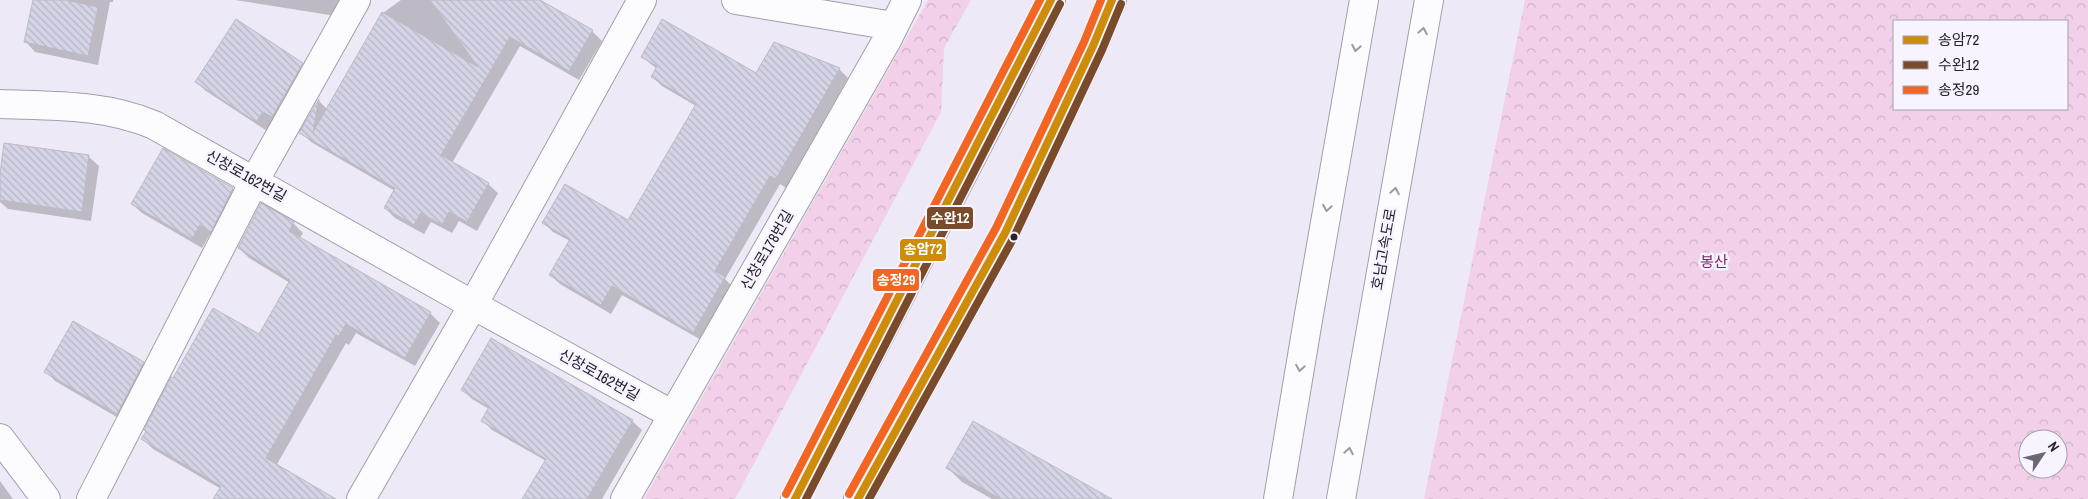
<svg xmlns="http://www.w3.org/2000/svg" width="2088" height="499" font-family="'Archivo Narrow','Noto Sans KR',sans-serif">
<style>
.forest{fill:url(#forest-crowns);fill-rule:evenodd}
.shadow{fill:#0003}
.building{fill:url(#building-back-hatch);stroke:#bcbac5}
.lines{fill:none;stroke-linecap:round;stroke-linejoin:round}
.minor-casing{stroke:#a29fa9;stroke-width:30}
.major-casing{stroke:#a29fa9;stroke-width:30}
.highway-casing{stroke:#a29fa9;stroke-width:30}
.minor{stroke:#fcfcfe;stroke-width:28}
.major{stroke:#fcfcfe;stroke-width:28}
.highway{stroke:#fcfcfe;stroke-width:28}
.bus-1-casing{stroke:#f7f3ff;stroke-width:11}
.bus-2-casing{stroke:#f7f3ff;stroke-width:11}
.bus-3-casing{stroke:#f7f3ff;stroke-width:11}
.bus-1{stroke:#cd8c09;stroke-width:8}
.bus-2{stroke:#7a4b2a;stroke-width:8}
.bus-3{stroke:#f26522;stroke-width:8}
.oneway{stroke:#9c9aa0}
.bus-dot{fill:#26232d;stroke:#f7f3ff;stroke-width:2}
.labels{text-anchor:middle;stroke-width:5;stroke-linejoin:round;paint-order:stroke}
.street-label{font-size:15px;fill:#26232d;stroke:#f7f3ff}
.park-label{font-size:15px;fill:#812567;stroke:#f7f3ff}
.line-badge{stroke:#f7f3ff;stroke-width:2}
.badge-label{font-size:14px;text-anchor:middle;font-weight:bold;fill:#fff}
</style>
<defs>
<pattern id="forest-crowns" width="20" height="18" patternUnits="userSpaceOnUse" patternTransform="scale(1.25)"><rect width="20" height="18" fill="#f2d0ea"/><path d="M2 6a3 3 0 1 1 6 0M12 15a3 3 0 1 1 6 0" fill="none" stroke="#cfb2c9"/></pattern>
<pattern id="building-back-hatch" width="6" height="6" patternUnits="userSpaceOnUse" patternTransform="scale(1.25)"><rect width="6" height="6" fill="#d4d4e6"/><path d="M-1 5l2 2M0 0l6 6M5-1l2 2" fill="none" stroke="#b6b6c6"/></pattern>
</defs>
<rect width="100%" height="100%" fill="#ede9f6"/>
<path class="forest" d="M 928,0 L 971,0 L 944,48 L 941,112 L 735,499 L 644,499 Z
M 1525,0 L 2088,0 L 2088,499 L 1424,499 ZM 1894,21 L 2067,21 L 2067,109 L 1894,109 ZM 2028,439 L 2058,439 L 2058,469 L 2028,469 Z"/>
<path class="shadow" d="M 34,0 L 113,0 L 113,2 L 110,2 L 98,65 L 35,52 L 26,42 Z
M 235,0 L 345,0 L 342,17 Z
M 401,0 L 538,0 L 592,31 L 602,41 L 579,80 L 520,46 L 452,163 L 488,184 L 498,193 L 477,231 L 459,221 L 452,233 L 431,222 L 424,234 L 395,218 L 385,208 L 395,191 L 311,142 L 301,132 L 319,101 L 328,110 L 383,13 Z
M 642,57 L 756,75 L 839,69 L 848,78 L 786,188 L 780,184 L 725,279 L 733,287 L 703,341 L 622,295 L 611,314 L 560,284 L 550,275 L 570,241 L 553,232 L 544,223 L 629,222 L 696,106 L 662,86 L 653,77 L 657,69 Z
M 302,64 L 312,74 L 267,131 L 206,91 L 196,82 Z
M 5,145 L 89,157 L 99,166 L 91,221 L 8,209 L 0,202 L 0,183 Z
M 164,150 L 233,189 L 242,198 L 221,240 L 210,234 L 202,248 L 142,213 L 132,204 Z
M 293,223 L 303,233 L 299,239 L 430,313 L 440,323 L 415,366 L 356,333 L 349,345 L 346,343 L 276,466 L 323,499 L 215,499 L 221,489 L 153,449 L 143,439 L 260,336 L 290,283 L 249,258 L 239,248 Z
M 143,363 L 153,372 L 127,423 L 55,381 L 46,371 Z
M 463,390 L 632,421 L 642,430 L 602,499 L 533,499 L 546,461 L 492,430 L 483,421 L 489,409 L 472,399 Z
M 948,468 L 1109,499 L 992,499 L 962,482 Z
M 0,481 L 13,499 L 0,499 Z"/>
<path class="building" d="M 33,0 L 66,0 L 98,7 L 88,56 L 24,42 Z
M 430,0 L 540,0 L 593,30 L 569,71 L 510,37 L 441,155 L 489,183 L 467,222 L 449,212 L 442,225 L 421,213 L 414,225 L 384,208 L 395,188 L 299,133 L 319,99 L 313,132 L 382,12 L 478,67 Z
M 236,19 L 303,63 L 272,117 L 263,112 L 256,122 L 195,82 Z
M 662,19 L 756,73 L 774,42 L 840,68 L 776,179 L 770,176 L 715,271 L 725,277 L 693,333 L 612,286 L 601,305 L 549,275 L 570,239 L 542,223 L 565,184 L 628,220 L 696,104 L 651,77 L 657,66 L 641,57 Z
M 4,143 L 89,155 L 82,212 L 0,200 L 0,174 Z
M 163,148 L 233,188 L 211,232 L 200,225 L 192,239 L 131,204 Z
M 261,203 L 294,222 L 289,231 L 431,312 L 405,358 L 346,324 L 339,336 L 336,335 L 266,458 L 336,499 L 213,499 L 221,486 L 141,439 L 146,432 L 144,430 L 171,377 L 173,378 L 213,308 L 259,334 L 290,280 L 238,248 Z
M 73,321 L 144,362 L 117,414 L 44,372 Z
M 491,338 L 633,420 L 587,499 L 522,499 L 546,459 L 481,421 L 489,407 L 461,390 Z
M 973,421 L 1112,499 L 1001,499 L 946,468 Z"/>
<g class="lines">
<defs>
<path id="minor" d="M 736,0 L 893,26
M 0,104 C 53,106 105,104 154,125 L 473,305 L 673,415
M 0,438 L 46,499
M 91,499 L 255,180 L 356,0
M 361,499 L 473,305 L 642,0
M 625,499 L 887,40 L 907,0"/>
<path id="major" d="M 795,499 L 1008,87 L 1051,0
M 858,499 L 1005,233 L 1093,46 L 1112,0"/>
<path id="highway" d="M 1278,499 L 1308,320 L 1364,0
M 1341,499 L 1429,0"/>
</defs>
<use href="#minor" class="minor-casing"/>
<use href="#major" class="major-casing"/>
<use href="#highway" class="highway-casing"/>
<use href="#minor" class="minor"/>
<use href="#major" class="major"/>
<use href="#highway" class="highway"/>
<defs>
<path id="bus-1" d="M 795,499 L 1051,0
M 858,499 L 1005,233 L 1093,46 L 1112,0"/>
<path id="bus-2" d="M 806,499 L 1060,4
M 869,499 L 1014,237 L 1102,50 L 1121,4"/>
<path id="bus-3" d="M 786,494 L 1040,0
M 849,494 L 996,228 L 1084,42 L 1101,0"/>
</defs>
<use href="#bus-1" class="bus-1-casing"/>
<use href="#bus-2" class="bus-2-casing"/>
<use href="#bus-3" class="bus-3-casing"/>
<use href="#bus-1" class="bus-1"/>
<use href="#bus-2" class="bus-2"/>
<use href="#bus-3" class="bus-3"/>
</g>
<defs><path id="oneway-chevron" d="M-2-3.5L2.5 0L-2 3.5" fill="none" stroke-width="1.6" stroke-linecap="round" stroke-linejoin="round" transform="scale(1.25)"/></defs>
<g class="oneway">
<use href="#oneway-chevron" transform="translate(1423 31) rotate(-80)"/>
<use href="#oneway-chevron" transform="translate(1356 48) rotate(100)"/>
<use href="#oneway-chevron" transform="translate(1395 191) rotate(-80)"/>
<use href="#oneway-chevron" transform="translate(1327 208) rotate(100)"/>
<use href="#oneway-chevron" transform="translate(1300 368) rotate(99)"/>
<use href="#oneway-chevron" transform="translate(1349 451) rotate(-80)"/>
</g>
<circle class="bus-dot" cx="1014" cy="237" r="4.5"/>
<g class="labels">
<g class="street-label">
<text transform="translate(246 176) rotate(29)" y="5">신창로162번길</text>
<text transform="translate(1384 249) rotate(-80)" y="5">호남고속도로</text>
<text transform="translate(767 250) rotate(-60)" y="5">신창로178번길</text>
<text transform="translate(599 375) rotate(29)" y="5">신창로162번길</text>
</g>
<g class="park-label">
<text x="1714" y="267">봉산</text>
</g>
</g>
<g class="line-badge">
<rect x="926" y="206" width="48" height="24" rx="5" fill="#7a4b2a"/>
<rect x="899" y="238" width="48" height="24" rx="5" fill="#cd8c09"/>
<rect x="872" y="268" width="48" height="24" rx="5" fill="#f26522"/>
</g>
<g class="badge-label">
<text x="950" y="223">수완12</text>
<text x="923" y="254">송암72</text>
<text x="896" y="285">송정29</text>
</g>
<rect x="1893" y="20" width="175" height="90" fill="#f7f3ff" stroke="#a3a0ab"/>
<rect x="1903" y="36" width="25" height="8" fill="#cd8c09" stroke="#a3a0ab"/>
<text x="1938" y="45" font-size="15" fill="#26232d">송암72</text>
<rect x="1903" y="61" width="25" height="8" fill="#7a4b2a" stroke="#a3a0ab"/>
<text x="1938" y="70" font-size="15" fill="#26232d">수완12</text>
<rect x="1903" y="86" width="25" height="8" fill="#f26522" stroke="#a3a0ab"/>
<text x="1938" y="95" font-size="15" fill="#26232d">송정29</text>
<g transform="translate(2043 454) rotate(55)"><circle r="24" fill="#f7f3ff" stroke="#a3a0ab"/>
<path d="M0-4L9 19L0 12L-9 19Z" fill="#6c6873"/>
<text y="-8" font-size="14" font-weight="bold" text-anchor="middle" fill="#26232d">N</text>
</g>
</svg>
